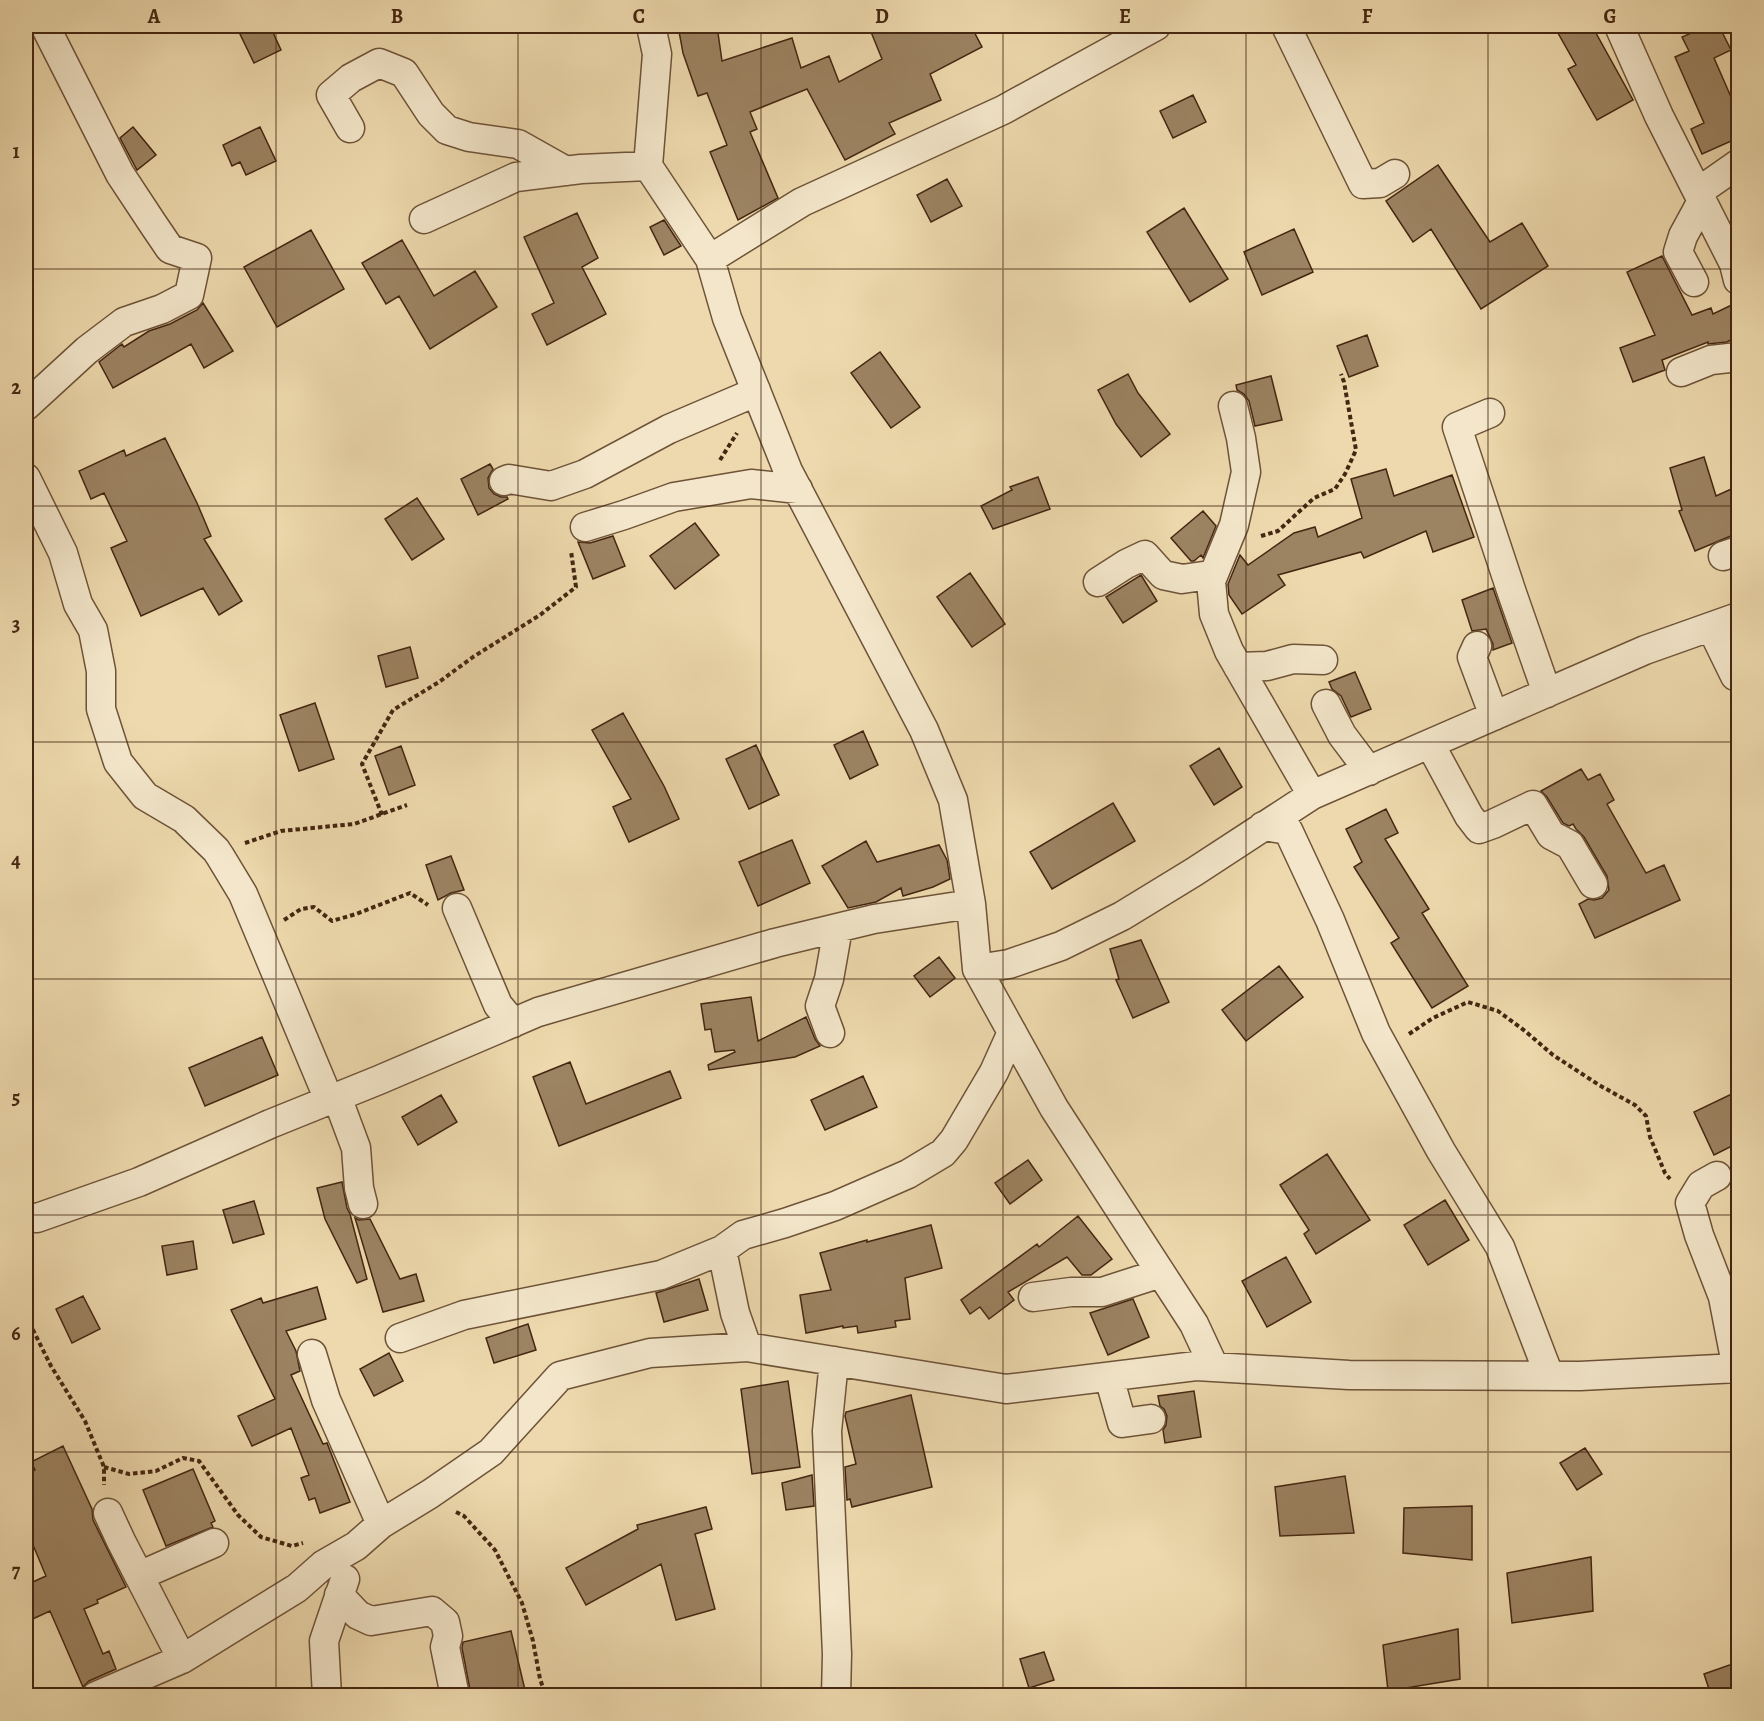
<svg xmlns="http://www.w3.org/2000/svg" width="1764" height="1721" font-family="Alegreya,serif">
<style>
.building{fill:#9c8362;stroke:#442611;stroke-width:1.5}
.lines{fill:none;stroke-linecap:round;stroke-linejoin:round}
.minor-casing{stroke:#6e5338;stroke-width:31}
.path{stroke:#442611;stroke-width:4;stroke-dasharray:4.5 3;stroke-linecap:butt}
.minor{stroke:#f3e6ca;stroke-width:28}
.grid{fill:none;stroke:#442611;stroke-width:1.5;stroke-opacity:0.55}
.neatline{fill:none;stroke:#442611;stroke-width:2}
.grid-label{font-size:20px;text-anchor:middle;font-weight:bold;fill:#442611}
</style>
<rect width="100%" height="100%" fill="#edd9ad"/>
<filter id="stains"><feTurbulence type="fractalNoise" baseFrequency=".00333" numOctaves="4"/><feColorMatrix values="0 0 0 0 .2 0 0 0 0 .09 0 0 0 0 .02 0 0 0 .5 -.17"/></filter>
<radialGradient id="worn" r=".72"><stop offset=".6" stop-color="#630" stop-opacity="0"/><stop offset="1" stop-color="#630" stop-opacity=".3"/></radialGradient>
<path class="building" d="M 258,26 L 270,26 L 281,50 L 254,63 L 240,34 Z
M 678,26 L 717,26 L 722,61 L 792,38 L 801,68 L 829,56 L 839,82 L 882,59 L 871,32 L 886,26 L 971,26 L 982,47 L 930,74 L 941,100 L 889,123 L 895,134 L 845,160 L 807,89 L 750,112 L 757,129 L 750,132 L 778,198 L 738,220 L 710,152 L 727,145 L 707,93 L 698,96 L 683,53 Z
M 1554,26 L 1592,26 L 1633,100 L 1597,120 L 1568,69 L 1576,65 Z
M 1707,26 L 1719,26 L 1731,50 L 1714,58 L 1738,113 L 1738,138 L 1702,154 L 1691,129 L 1704,123 L 1675,57 L 1689,51 L 1682,37 Z
M 1193,95 L 1206,122 L 1173,138 L 1160,111 Z
M 133,127 L 156,155 L 137,170 L 120,138 Z
M 260,127 L 276,161 L 246,175 L 240,162 L 232,166 L 223,145 Z
M 1438,165 L 1490,242 L 1522,223 L 1548,266 L 1481,309 L 1431,229 L 1413,242 L 1386,201 Z
M 947,179 L 962,206 L 931,222 L 917,195 Z
M 1184,208 L 1228,279 L 1190,302 L 1147,232 Z
M 577,213 L 598,258 L 582,267 L 606,314 L 547,345 L 532,314 L 554,303 L 524,237 Z
M 664,220 L 681,246 L 664,255 L 650,227 Z
M 1294,229 L 1313,272 L 1262,295 L 1244,252 Z
M 311,230 L 344,289 L 277,327 L 244,267 Z
M 402,240 L 434,296 L 475,271 L 497,307 L 430,349 L 399,296 L 386,304 L 362,263 Z
M 1662,256 L 1692,315 L 1711,308 L 1713,314 L 1738,302 L 1738,336 L 1727,342 L 1708,344 L 1708,342 L 1662,360 L 1665,370 L 1633,382 L 1620,348 L 1655,335 L 1627,272 Z
M 203,303 L 233,351 L 204,368 L 191,344 L 113,388 L 99,362 L 122,344 L 124,347 L 149,331 L 170,324 L 197,310 Z
M 1367,335 L 1378,366 L 1349,377 L 1337,346 Z
M 880,352 L 920,407 L 891,428 L 851,373 Z
M 1128,374 L 1138,393 L 1170,434 L 1141,457 L 1116,424 L 1098,390 Z
M 1271,376 L 1282,420 L 1255,426 L 1249,401 L 1244,394 L 1237,390 L 1236,385 Z
M 165,438 L 197,503 L 211,536 L 204,539 L 242,601 L 219,615 L 203,588 L 141,616 L 111,548 L 127,541 L 104,493 L 91,499 L 79,471 L 124,450 L 126,456 Z
M 1704,457 L 1716,496 L 1738,486 L 1738,533 L 1695,551 L 1679,511 L 1682,510 L 1670,468 Z
M 490,464 L 493,469 L 488,478 L 489,488 L 494,494 L 501,497 L 507,497 L 508,499 L 478,515 L 461,479 Z
M 1386,469 L 1394,496 L 1452,475 L 1474,537 L 1433,552 L 1426,531 L 1364,558 L 1361,552 L 1278,575 L 1285,585 L 1242,614 L 1229,595 L 1228,584 L 1240,555 L 1248,565 L 1294,533 L 1315,527 L 1318,537 L 1362,518 L 1351,479 Z
M 1038,477 L 1050,509 L 993,529 L 981,506 L 1012,490 L 1010,487 Z
M 417,498 L 444,539 L 412,560 L 385,519 Z
M 1203,511 L 1216,526 L 1203,558 L 1201,555 L 1194,561 L 1191,561 L 1171,538 Z
M 695,523 L 719,555 L 675,589 L 650,556 Z
M 613,536 L 625,566 L 593,579 L 578,542 L 590,543 Z
M 970,573 L 1005,624 L 972,647 L 937,597 Z
M 1141,575 L 1157,601 L 1123,623 L 1106,597 Z
M 1493,588 L 1512,643 L 1493,650 L 1493,644 L 1486,629 L 1472,631 L 1462,600 Z
M 410,647 L 418,678 L 386,687 L 378,656 Z
M 1355,672 L 1371,709 L 1351,717 L 1341,696 L 1332,689 L 1329,682 Z
M 315,703 L 334,759 L 299,771 L 280,715 Z
M 623,713 L 664,786 L 679,819 L 629,842 L 613,807 L 631,799 L 592,730 Z
M 863,731 L 878,765 L 850,779 L 834,745 Z
M 756,745 L 779,795 L 749,809 L 726,759 Z
M 401,746 L 415,785 L 389,795 L 375,756 Z
M 1219,748 L 1242,787 L 1214,805 L 1190,766 Z
M 1581,769 L 1588,780 L 1600,774 L 1614,800 L 1607,804 L 1646,873 L 1664,865 L 1680,900 L 1595,938 L 1579,904 L 1588,899 L 1594,900 L 1602,898 L 1609,890 L 1607,876 L 1584,837 L 1576,829 L 1573,824 L 1569,826 L 1563,823 L 1547,797 L 1541,791 Z
M 1113,803 L 1135,841 L 1052,889 L 1030,852 Z
M 1386,809 L 1398,833 L 1385,839 L 1429,909 L 1422,913 L 1468,986 L 1432,1008 L 1391,943 L 1399,938 L 1354,867 L 1362,862 L 1346,829 Z
M 792,840 L 810,883 L 758,906 L 739,862 Z
M 866,841 L 877,862 L 939,845 L 947,860 L 950,879 L 933,887 L 903,896 L 901,888 L 876,902 L 848,908 L 822,866 Z
M 451,856 L 464,890 L 451,893 L 438,900 L 426,865 Z
M 1141,940 L 1169,1002 L 1133,1018 L 1116,980 L 1119,979 L 1110,949 Z
M 939,957 L 955,978 L 930,997 L 914,976 Z
M 1279,966 L 1303,997 L 1246,1041 L 1222,1010 Z
M 751,997 L 758,1041 L 806,1017 L 815,1039 L 820,1046 L 795,1057 L 709,1070 L 708,1065 L 735,1052 L 734,1050 L 715,1052 L 711,1029 L 705,1030 L 701,1004 Z
M 262,1037 L 278,1075 L 205,1106 L 189,1068 Z
M 570,1062 L 586,1104 L 670,1071 L 681,1098 L 559,1146 L 533,1077 Z
M 863,1076 L 877,1107 L 825,1130 L 811,1100 Z
M 1738,1091 L 1738,1143 L 1714,1155 L 1694,1112 Z
M 441,1095 L 457,1122 L 418,1145 L 402,1117 Z
M 1327,1154 L 1370,1220 L 1316,1254 L 1304,1234 L 1309,1230 L 1280,1185 Z
M 1028,1160 L 1042,1180 L 1010,1204 L 995,1183 Z
M 342,1182 L 347,1208 L 350,1214 L 367,1279 L 357,1283 L 325,1219 L 317,1188 Z
M 1445,1200 L 1469,1240 L 1428,1265 L 1404,1225 Z
M 254,1201 L 264,1234 L 233,1243 L 223,1210 Z
M 1078,1216 L 1112,1259 L 1091,1275 L 1082,1275 L 1067,1257 L 1008,1292 L 1014,1300 L 989,1319 L 980,1307 L 970,1314 L 961,1300 L 1037,1244 L 1039,1247 Z
M 355,1218 L 359,1220 L 370,1219 L 400,1279 L 416,1274 L 424,1301 L 383,1312 Z
M 931,1225 L 942,1268 L 905,1278 L 910,1319 L 895,1321 L 896,1327 L 858,1333 L 857,1326 L 843,1328 L 843,1326 L 806,1333 L 800,1295 L 831,1290 L 820,1253 L 867,1240 L 867,1242 Z
M 193,1241 L 197,1269 L 167,1275 L 162,1246 Z
M 1286,1257 L 1311,1302 L 1267,1327 L 1242,1281 Z
M 699,1279 L 708,1310 L 664,1322 L 656,1293 Z
M 317,1287 L 326,1319 L 286,1331 L 296,1351 L 300,1371 L 291,1375 L 323,1444 L 327,1443 L 350,1502 L 320,1513 L 315,1498 L 309,1500 L 301,1478 L 309,1475 L 291,1428 L 252,1446 L 238,1416 L 275,1399 L 231,1310 L 261,1298 L 263,1303 Z
M 83,1296 L 100,1329 L 72,1343 L 56,1309 Z
M 1133,1299 L 1149,1337 L 1108,1355 L 1090,1313 Z
M 528,1324 L 536,1350 L 494,1363 L 486,1338 Z
M 389,1353 L 403,1381 L 374,1396 L 360,1369 Z
M 788,1381 L 800,1467 L 752,1474 L 741,1389 Z
M 1194,1391 L 1201,1437 L 1165,1443 L 1163,1430 L 1166,1425 L 1167,1416 L 1164,1409 L 1160,1406 L 1158,1396 Z
M 911,1395 L 932,1487 L 852,1507 L 850,1499 L 847,1500 L 845,1467 L 856,1464 L 845,1416 L 846,1412 Z
M 63,1446 L 92,1509 L 93,1520 L 126,1587 L 97,1600 L 98,1603 L 84,1609 L 103,1654 L 109,1651 L 116,1669 L 89,1681 L 83,1687 L 50,1611 L 26,1622 L 26,1585 L 46,1576 L 26,1528 L 26,1474 L 35,1470 L 31,1462 Z
M 1585,1448 L 1602,1474 L 1577,1490 L 1560,1463 Z
M 193,1469 L 215,1521 L 211,1523 L 213,1527 L 166,1546 L 143,1490 Z
M 812,1475 L 814,1506 L 786,1510 L 782,1483 Z
M 1345,1476 L 1354,1533 L 1280,1536 L 1275,1487 Z
M 1472,1506 L 1472,1560 L 1403,1553 L 1404,1508 Z
M 706,1507 L 712,1529 L 695,1534 L 715,1609 L 676,1620 L 661,1564 L 586,1605 L 566,1568 L 638,1529 L 637,1525 Z
M 1591,1557 L 1593,1611 L 1512,1623 L 1507,1573 Z
M 1458,1629 L 1460,1679 L 1388,1691 L 1383,1645 Z
M 511,1631 L 525,1690 L 502,1695 L 471,1695 L 462,1648 L 463,1642 Z
M 1044,1652 L 1054,1680 L 1029,1688 L 1020,1659 Z
M 1738,1662 L 1738,1695 L 1711,1695 L 1704,1674 Z"/>
<g class="lines">
<defs>
<path id="minor" d="M 651,26 L 657,54 L 648,166 L 710,259 L 727,318 L 788,471 L 924,730 L 953,800 L 971,904 L 977,969 L 1054,1108 L 1194,1324 L 1214,1367
M 1286,26 L 1363,184 L 1380,183 L 1395,174
M 1619,26 L 1659,116 L 1734,264 L 1738,280
M 350,128 L 331,95 L 351,78 L 379,63 L 404,73 L 431,114 L 447,130 L 469,137 L 518,144 L 566,171
M 1698,192 L 1738,164
M 424,219 L 516,177 L 581,169 L 648,166
M 710,259 L 802,202 L 1003,110 L 1156,26
M 1694,282 L 1678,252 L 1683,236 L 1702,201
M 1681,372 L 1711,360 L 1738,357
M 26,406 L 87,350 L 124,322 L 162,309 L 189,295 L 197,258 L 170,249 L 153,224 L 120,174 L 45,26
M 1490,413 L 1457,427 L 1512,593 L 1547,693
M 26,478 L 63,553 L 78,604 L 93,630 L 101,671 L 101,709 L 118,762 L 145,796 L 184,819 L 216,850 L 220,856 L 243,894 L 329,1100
M 504,481 L 509,479 L 551,486 L 585,474 L 669,429 L 744,397 L 756,390
M 585,527 L 624,515 L 674,497 L 751,484 L 798,489
M 1723,556 L 1738,551
M 1211,581 L 1234,525 L 1246,472 L 1241,438 L 1233,406
M 1098,582 L 1126,564 L 1145,555 L 1163,575 L 1182,579 L 1203,576 L 1211,581 L 1214,614 L 1229,651 L 1312,795
M 1711,627 L 1735,676 L 1738,675
M 1477,646 L 1472,657 L 1494,716
M 1238,667 L 1267,666 L 1293,659 L 1323,660
M 1326,704 L 1342,735 L 1369,771
M 1430,744 L 1469,816 L 1479,829 L 1493,824 L 1533,805 L 1551,835 L 1570,845 L 1593,884
M 1263,826 L 1288,830 L 1330,920 L 1376,1033 L 1441,1151 L 1500,1247 L 1549,1375
M 457,908 L 498,1005 L 513,1023
M 977,969 L 1009,964 L 1061,946 L 1122,916 L 1194,872 L 1312,795 L 1645,650 L 1738,617
M 830,1033 L 820,1006 L 829,979 L 838,928
M 337,1097 L 356,1148 L 359,1188 L 363,1204
M 1717,1176 L 1701,1185 L 1690,1203 L 1699,1235 L 1723,1297 L 1737,1369
M 26,1217 L 37,1218 L 139,1182 L 270,1124 L 379,1080 L 538,1012 L 775,943 L 874,919 L 971,904
M 1033,1297 L 1071,1292 L 1102,1292 L 1161,1273
M 400,1338 L 464,1315 L 661,1275 L 722,1250
M 747,1347 L 735,1313 L 722,1250 L 743,1235 L 785,1223 L 835,1206 L 908,1174 L 943,1153 L 954,1140 L 994,1072 L 1012,1032
M 312,1354 L 326,1400 L 381,1524
M 834,1361 L 827,1431 L 837,1654 L 836,1696
M 1109,1377 L 1122,1423 L 1151,1419
M 108,1513 L 121,1541 L 182,1659
M 139,1576 L 214,1543
M 339,1595 L 358,1615 L 371,1621 L 432,1611 L 445,1622 L 448,1636 L 445,1647 L 455,1696
M 96,1696 L 182,1659 L 297,1588 L 323,1565 L 356,1546 L 381,1524 L 430,1494 L 491,1452 L 560,1376 L 650,1353 L 747,1347 L 1006,1389 L 1196,1366 L 1349,1375 L 1580,1376 L 1738,1368
M 327,1696 L 324,1641 L 345,1579"/>
</defs>
<use href="#minor" class="minor-casing"/>
<path class="path" d="M 720,460 L 737,433
M 1261,536 L 1278,531 L 1314,498 L 1335,489 L 1345,474 L 1356,450 L 1344,382 L 1341,374
M 382,815 L 362,764 L 393,710 L 439,682 L 473,657 L 540,615 L 576,587 L 571,551
M 245,843 L 281,831 L 354,824 L 407,805
M 284,920 L 301,909 L 314,907 L 332,921 L 356,914 L 410,893 L 428,905
M 1409,1034 L 1433,1018 L 1468,1002 L 1498,1011 L 1525,1031 L 1553,1055 L 1599,1085 L 1635,1105 L 1646,1116 L 1650,1137 L 1665,1173 L 1670,1179
M 26,1316 L 51,1366 L 85,1421 L 104,1467 L 104,1485
M 104,1467 L 129,1474 L 156,1471 L 183,1458 L 199,1461 L 238,1515 L 261,1537 L 292,1546 L 303,1543
M 456,1512 L 464,1516 L 495,1550 L 522,1603 L 533,1641 L 540,1679 L 546,1696"/>
<use href="#minor" class="minor"/>
</g>
<path class="grid" d="M 276,26 L 276,1696M 518,26 L 518,1696M 761,26 L 761,1696M 1003,26 L 1003,1696M 1246,26 L 1246,1696M 1488,26 L 1488,1696M 26,269 L 1738,269M 26,506 L 1738,506M 26,742 L 1738,742M 26,979 L 1738,979M 26,1215 L 1738,1215M 26,1452 L 1738,1452"/>
<rect width="1764" height="1721" fill="none" stroke="#edd9ad" stroke-width="66"/>
<rect x="33" y="33" width="1698" height="1655" class="neatline"/>
<g class="grid-label">
<text x="154" y="23">A</text>
<text x="397" y="23">B</text>
<text x="639" y="23">C</text>
<text x="882" y="23">D</text>
<text x="1125" y="23">E</text>
<text x="1367" y="23">F</text>
<text x="1610" y="23">G</text>
<text x="16" y="158">1</text>
<text x="16" y="394">2</text>
<text x="16" y="631">3</text>
<text x="16" y="867">4</text>
<text x="16" y="1104">5</text>
<text x="16" y="1340">6</text>
<text x="16" y="1577">7</text>
</g>
<rect width="100%" height="100%" filter="url(#stains)"/>
<rect width="100%" height="100%" fill="url(#worn)"/>
</svg>
